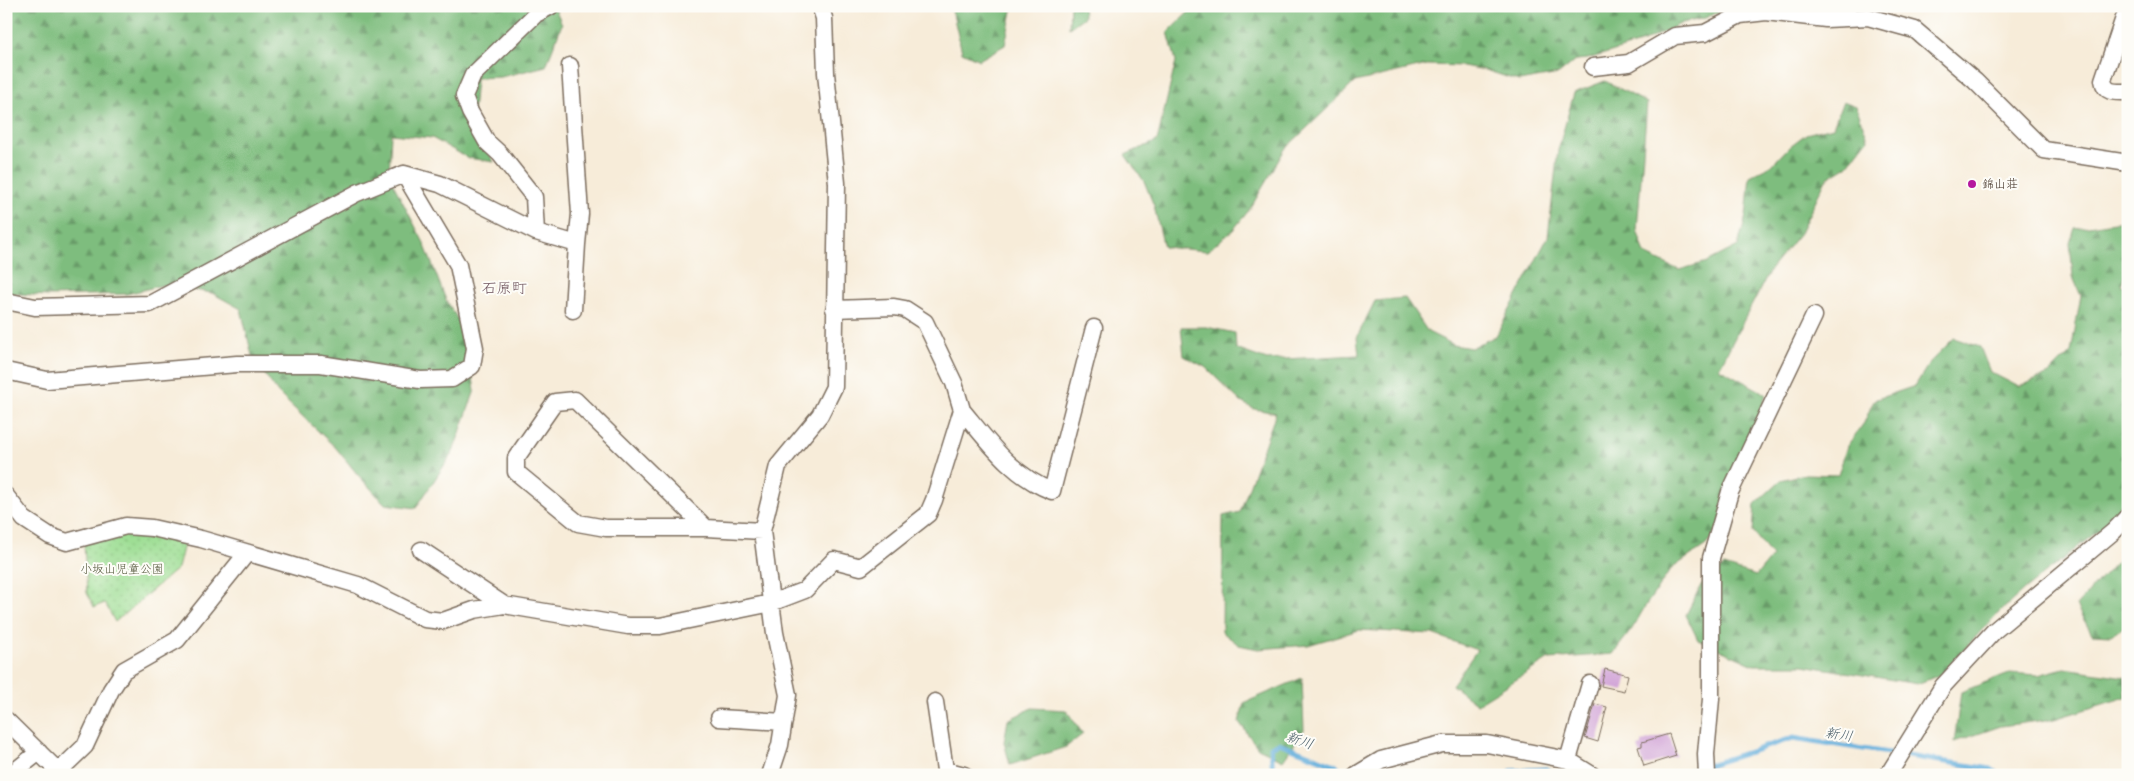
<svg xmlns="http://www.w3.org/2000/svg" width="2134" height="781" font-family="Mali,'Klee One',sans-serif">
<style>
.green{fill:url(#green-dots);stroke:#6c8459}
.forest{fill:url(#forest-firs);stroke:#5c744e}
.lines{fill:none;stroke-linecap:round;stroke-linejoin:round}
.stream{stroke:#63aedb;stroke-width:5}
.building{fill:#d2a5d8}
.minor-casing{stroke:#7d6e5f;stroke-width:19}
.minor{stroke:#fff;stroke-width:16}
.poi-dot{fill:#b5179e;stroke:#fdfcf7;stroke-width:2}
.labels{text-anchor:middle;stroke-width:4;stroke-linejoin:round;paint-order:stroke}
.poi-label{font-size:12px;fill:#3b2a1e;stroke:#fdfcf7;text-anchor:start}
.park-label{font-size:12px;fill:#54573c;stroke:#fdfcf7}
.water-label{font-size:14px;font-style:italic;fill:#4b5f6a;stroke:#fdfcf7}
.quarter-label{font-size:15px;fill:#70555f;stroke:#fdfcf7}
</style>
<defs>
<pattern id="green-dots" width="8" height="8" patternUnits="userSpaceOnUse" patternTransform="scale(1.25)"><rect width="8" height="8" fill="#9ede94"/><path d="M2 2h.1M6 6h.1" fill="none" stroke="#89bf7f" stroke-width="1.8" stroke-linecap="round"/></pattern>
<pattern id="forest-firs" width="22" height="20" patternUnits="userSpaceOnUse" patternTransform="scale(1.25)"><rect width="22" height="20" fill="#7ebd7e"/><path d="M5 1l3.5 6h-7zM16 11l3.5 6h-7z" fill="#689a67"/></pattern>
</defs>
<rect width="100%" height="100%" fill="#fdfcf7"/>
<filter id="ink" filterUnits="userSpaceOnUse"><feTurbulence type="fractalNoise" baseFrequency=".02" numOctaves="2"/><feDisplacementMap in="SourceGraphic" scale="10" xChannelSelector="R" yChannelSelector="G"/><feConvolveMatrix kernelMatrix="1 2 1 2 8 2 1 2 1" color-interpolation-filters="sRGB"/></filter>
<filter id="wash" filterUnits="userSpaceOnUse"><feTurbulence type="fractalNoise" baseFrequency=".0096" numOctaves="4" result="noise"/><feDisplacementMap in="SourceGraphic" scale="20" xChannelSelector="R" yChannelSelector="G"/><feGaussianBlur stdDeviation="1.12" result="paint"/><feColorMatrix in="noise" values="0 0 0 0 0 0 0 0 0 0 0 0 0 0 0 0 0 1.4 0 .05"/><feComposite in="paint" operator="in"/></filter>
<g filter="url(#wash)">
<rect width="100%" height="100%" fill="#f7ecd9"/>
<path class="green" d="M 128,531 L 184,544 L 178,568 L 115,622 L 105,603 L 94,607 L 87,593 L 84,544 Z"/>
<path class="forest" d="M 6,6 L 554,6 L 562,24 L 546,66 L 501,77 L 476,78 L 472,124 L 494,162 L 468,158 L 432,138 L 391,134 L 389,176 L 424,243 L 446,300 L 465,331 L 475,390 L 453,452 L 416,508 L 385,504 L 358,475 L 336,448 L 278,393 L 252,356 L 241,309 L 212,293 L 163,285 L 127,294 L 48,296 L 6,293 Z
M 951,6 L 1013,6 L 1005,45 L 979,60 L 962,52 Z
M 1070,6 L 1083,6 L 1084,17 L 1069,28 Z
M 1195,6 L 1731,6 L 1705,18 L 1682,23 L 1643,42 L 1588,59 L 1576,60 L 1559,74 L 1519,81 L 1485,70 L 1463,66 L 1427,65 L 1355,82 L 1285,149 L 1250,209 L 1233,230 L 1207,251 L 1164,247 L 1154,206 L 1144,181 L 1125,155 L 1157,141 L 1176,61 L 1168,32 Z
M 1605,81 L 1647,103 L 1637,230 L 1645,254 L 1679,270 L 1707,262 L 1738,246 L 1746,216 L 1750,176 L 1772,165 L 1790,146 L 1806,134 L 1833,127 L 1843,101 L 1856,106 L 1868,139 L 1847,166 L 1826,179 L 1800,233 L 1770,270 L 1719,368 L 1766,394 L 1724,524 L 1706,545 L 1671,569 L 1646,605 L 1632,629 L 1613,654 L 1549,659 L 1477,704 L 1452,685 L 1477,650 L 1432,634 L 1359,630 L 1308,645 L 1258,649 L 1239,645 L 1222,632 L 1223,516 L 1240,512 L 1276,413 L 1254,409 L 1241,402 L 1205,367 L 1184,356 L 1181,327 L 1206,327 L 1235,333 L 1236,349 L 1267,360 L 1359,355 L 1357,337 L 1375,301 L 1405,298 L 1428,332 L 1454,345 L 1471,348 L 1496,336 L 1548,237 L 1558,150 L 1574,93 Z
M 2128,220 L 2128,264 L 2121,286 L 2128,288 L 2128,498 L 2103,527 L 2024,590 L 1992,619 L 1942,674 L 1917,684 L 1803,665 L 1754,665 L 1698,640 L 1686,615 L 1700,587 L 1724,566 L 1756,576 L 1772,556 L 1753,532 L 1755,504 L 1781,480 L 1805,474 L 1838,475 L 1847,446 L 1864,423 L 1874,400 L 1915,386 L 1930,362 L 1954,338 L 1980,347 L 1990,372 L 2019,387 L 2049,374 L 2071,352 L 2081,296 L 2073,277 L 2070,243 L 2075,228 Z
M 2128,549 L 2128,624 L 2112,635 L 2092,634 L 2076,606 Z
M 2064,668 L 2125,677 L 2126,697 L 2054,719 L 2001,726 L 1954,742 L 1961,692 L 2009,673 L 2038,675 Z
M 1302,678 L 1304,730 L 1283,760 L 1258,748 L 1239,722 L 1244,703 Z
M 1032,708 L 1066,710 L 1083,734 L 1066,747 L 1010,765 L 1004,742 L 1008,720 Z"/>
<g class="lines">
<path class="stream" d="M 1273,775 L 1271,747 L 1279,743 L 1335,765 L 1345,775
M 1510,775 L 1511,771 L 1547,769 L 1556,775
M 1678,775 L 1793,738 L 1991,769 L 1999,775"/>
</g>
<g id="blocks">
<path class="building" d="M 1605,669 L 1628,675 L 1624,691 L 1601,686 Z
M 1595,704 L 1607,707 L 1598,742 L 1585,738 Z
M 1669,734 L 1676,756 L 1644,766 L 1638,747 L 1642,746 L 1642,742 Z"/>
</g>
</g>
<g filter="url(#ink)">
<use href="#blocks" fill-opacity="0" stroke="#7d6e5f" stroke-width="1"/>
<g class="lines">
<defs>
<path id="minor" d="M 2128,6 L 2103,80 C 2105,94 2116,92 2128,92
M 1593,67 L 1629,63 L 1675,36 L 1705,33 L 1740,15 L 1766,12 L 1826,19 L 1868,17 L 1915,30 L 1975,81 L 2044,150 L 2128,163
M 536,232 L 577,244 L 580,214 L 570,66
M 6,301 L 35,307 L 150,304 L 357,193 L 404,174 L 440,184 L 536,232 L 534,197 L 500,154 L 487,142 L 470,112 L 464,96 L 473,75 L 536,14 L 551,6
M 573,310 L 577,244
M 6,371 L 47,380 L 237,364 L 321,364 L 420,380 L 452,379 L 472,366 L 475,348 L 458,265 L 404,174
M 962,410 C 987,440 1013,477 1052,491 L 1094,328
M 6,496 L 24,519 L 50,536 L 67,542 L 126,526 L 152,528 L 201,539 L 358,585 L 425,619 L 443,621 L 474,610 L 504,605 L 628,626 L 660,626 L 771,603 L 805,590 L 834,560 L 861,567 L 928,514 L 934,500 L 962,410 L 954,383 L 925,322 L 905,309 L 894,307 L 834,309
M 706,528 L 575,400 L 555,402 L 516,458 L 516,472 L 578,523 L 606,528 L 706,528 L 762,531
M 421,550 L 504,605
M 935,702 L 945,770 L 964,775
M 719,718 L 784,722
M 6,720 L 62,775
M 1568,760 L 1590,684
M 59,771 L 85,746 L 111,690 L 124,670 L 177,640 L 247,553
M 10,775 L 39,752
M 770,775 L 780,745 L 788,695 L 775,633 L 762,531 L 778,466 L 820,415 L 834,387 L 837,183 L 826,73 L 824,18 L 820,6
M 1356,775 L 1381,760 L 1442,744 L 1487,744 L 1568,760 L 1592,775
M 1707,775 L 1706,754 L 1711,699 L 1711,558 L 1730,492 L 1814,316
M 1888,775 L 1943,686 L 1994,631 L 2114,531 L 2128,516"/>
</defs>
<use href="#minor" class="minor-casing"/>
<use href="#minor" class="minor"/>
</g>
</g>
<circle class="poi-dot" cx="1972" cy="184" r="5"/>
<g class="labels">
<g class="poi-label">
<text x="1982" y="188">錦山荘</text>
</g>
<g class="park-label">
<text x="122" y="573">小坂山児童公園</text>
</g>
<g class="water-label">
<text transform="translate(1839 734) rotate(9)" y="5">新川</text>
<text transform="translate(1300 740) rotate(19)" y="5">新川</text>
</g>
<g class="quarter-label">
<text x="504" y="293">石原町</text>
</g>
</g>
<rect width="2134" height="781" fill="none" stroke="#fdfcf7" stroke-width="25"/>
</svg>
